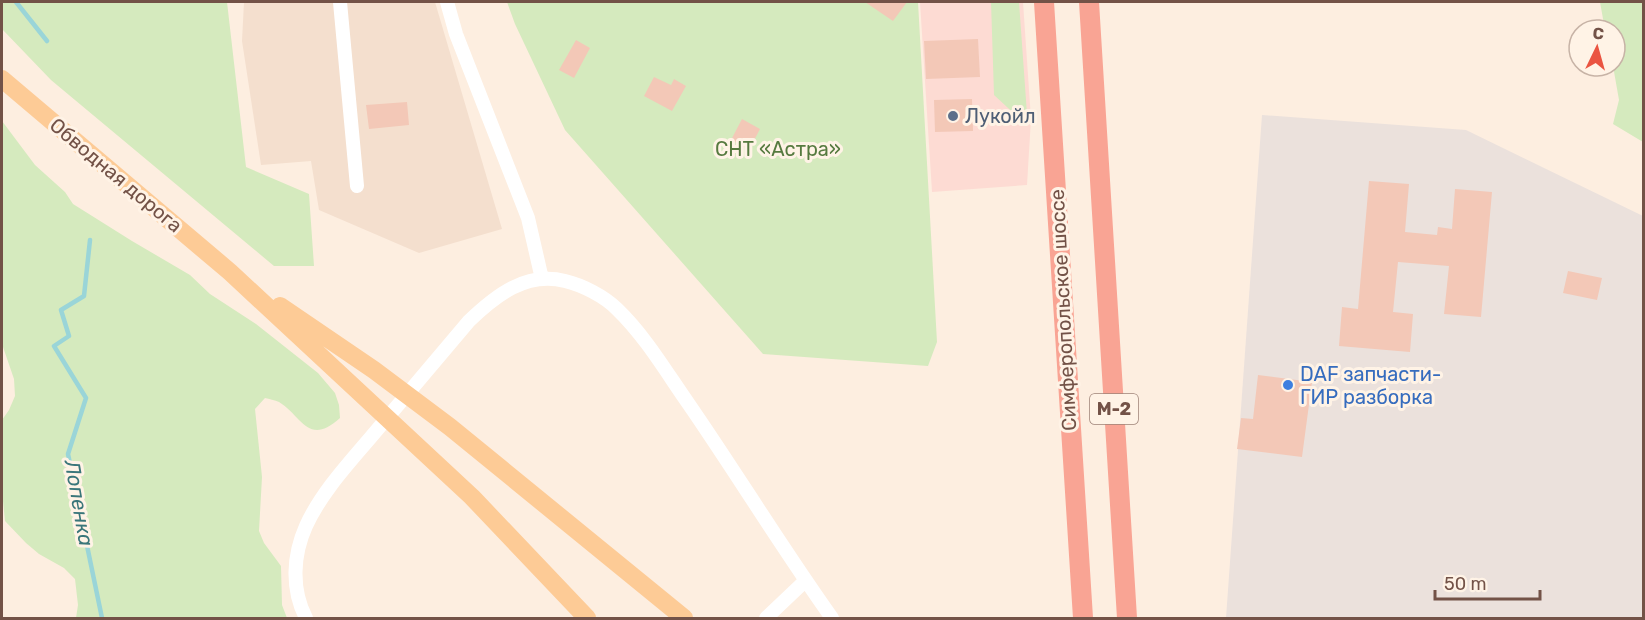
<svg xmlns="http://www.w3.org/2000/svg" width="1645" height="620" font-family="Rubik,sans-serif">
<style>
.residential{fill:#f4dfce}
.commercial{fill:#fddbd3}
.industrial{fill:#ebe1dc}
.green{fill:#d5eabe}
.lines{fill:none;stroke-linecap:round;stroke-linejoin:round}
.stream{stroke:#9ad5d8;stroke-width:4.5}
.building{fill:#f3c8b7}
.minor{stroke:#fff;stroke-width:14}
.major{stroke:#fdcb96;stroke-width:18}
.highway{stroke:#f9a494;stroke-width:20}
.service-dot{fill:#5c6f8a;stroke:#fff3e6;stroke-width:2}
.shop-dot{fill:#3f7fe0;stroke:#fff3e6;stroke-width:2}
.labels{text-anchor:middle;stroke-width:6;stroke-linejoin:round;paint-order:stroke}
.shield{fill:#fff3e6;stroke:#9d8277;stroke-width:1.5}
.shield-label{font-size:18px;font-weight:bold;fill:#735247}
.service-label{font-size:20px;fill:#4e5e75;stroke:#fff3e6;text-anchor:start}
.park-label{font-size:20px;fill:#567a3f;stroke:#fff3e6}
.street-label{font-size:20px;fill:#735247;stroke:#fff3e6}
.shop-label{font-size:20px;fill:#366cbe;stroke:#fff3e6;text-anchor:start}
.water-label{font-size:21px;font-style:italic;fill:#3a767a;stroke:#fff3e6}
</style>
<rect width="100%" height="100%" fill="#fdeee0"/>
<path class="residential" d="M 244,2 L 435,2 L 502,229 L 419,253 L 319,210 L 311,161 L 261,165 L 242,41 Z"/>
<path class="commercial" d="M 920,2 L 1023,2 L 1031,119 L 1027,185 L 932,192 Z"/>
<path class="industrial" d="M 1262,115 L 1466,130 L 1643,216 L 1643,618 L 1226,618 Z"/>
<path class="green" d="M 2,2 L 227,2 L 246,167 L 309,194 L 314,266 L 274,266 L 51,80 L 2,29 Z
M 507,2 L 918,2 L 937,342 L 928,366 L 763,354 L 565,130 L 515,24 Z
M 991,2 L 1019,2 L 1027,114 L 1020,119 L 994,95 Z
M 1600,2 L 1643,2 L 1643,142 L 1613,124 L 1619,100 L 1613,66 L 1615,66 L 1615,30 L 1605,30 Z
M 2,121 L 35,165 L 65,192 L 73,204 L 132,241 L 190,275 L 210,294 L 256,324 L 318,373 L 335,393 L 339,405 L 340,418 C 308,447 302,416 279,402 C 275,400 269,399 265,398 L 255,409 L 262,477 L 259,531 L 264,543 L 281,566 L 282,605 L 287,618 L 76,618 L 78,605 L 75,579 L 64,568 L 39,554 L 26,543 L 5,521 L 2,491 L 2,420 L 9,410 L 15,396 L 14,379 L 2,344 Z"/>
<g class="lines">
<path class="stream" d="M 16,2 L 47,41
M 90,240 L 84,296 L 61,310 L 69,336 L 54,346 L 86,398 L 68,454 L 102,618"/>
</g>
<path class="building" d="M 865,2 L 907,2 L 893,21 Z
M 978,39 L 980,77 L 926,79 L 924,41 Z
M 576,40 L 590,48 L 574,78 L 559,70 Z
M 654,77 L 671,85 L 674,79 L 686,86 L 672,111 L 644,96 Z
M 972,99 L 973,131 L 935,132 L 934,100 Z
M 407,102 L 409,125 L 369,129 L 366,105 Z
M 742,119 L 760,129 L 749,150 L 731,140 Z
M 1369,181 L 1409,184 L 1405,232 L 1437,235 L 1438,227 L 1452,229 L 1455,189 L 1492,192 L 1481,317 L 1444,314 L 1449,266 L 1398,262 L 1393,312 L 1413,314 L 1410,352 L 1339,346 L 1342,307 L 1358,309 Z
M 1568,271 L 1602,278 L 1597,300 L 1563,293 Z
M 1258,375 L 1312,382 L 1302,457 L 1237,449 L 1241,418 L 1253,419 Z"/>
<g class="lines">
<path class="minor" d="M 340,2 L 357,186
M 447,2 L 456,34 L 528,218 L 542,279
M 306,618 C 291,589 293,555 306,526 C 321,493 348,464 371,437 C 404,398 436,360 469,321 C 495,296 526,271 565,281 C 582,285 604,296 617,309 C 645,336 665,370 688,403 C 737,474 782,548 832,618
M 766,618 L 805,581"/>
<path class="major" d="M 2,79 L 230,272 L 472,497 L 587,618
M 280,306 L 374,370 L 450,427 L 684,618"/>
<path class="highway" d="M 1044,2 L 1083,618
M 1089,2 L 1127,618"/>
</g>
<circle class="service-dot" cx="953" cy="116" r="6"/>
<circle class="shop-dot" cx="1288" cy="385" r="6"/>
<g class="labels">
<rect class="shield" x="1090" y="394" width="48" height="30" rx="4.5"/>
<g class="shield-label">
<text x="1114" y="415">М-2</text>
</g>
<g class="service-label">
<text x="965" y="123">Лукойл</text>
</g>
<g class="park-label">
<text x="778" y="156">СНТ «Астра»</text>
</g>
<g class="street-label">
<text transform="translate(116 175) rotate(40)" y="7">Обводная дорога</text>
<text transform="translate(1063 310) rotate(-93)" y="7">Симферопольское шоссе</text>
</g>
<g class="shop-label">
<text x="1300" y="381">DAF запчасти-<tspan x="1300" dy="23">ГИР разборка</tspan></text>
</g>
<g class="water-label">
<text transform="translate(79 503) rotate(80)" y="7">Лопенка</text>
</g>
</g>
<rect width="1645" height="620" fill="none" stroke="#735247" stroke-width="6"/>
<g transform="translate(1597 48) rotate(5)"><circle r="28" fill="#fff3e6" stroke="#c7b3a6" stroke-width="1.5"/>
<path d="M0-4.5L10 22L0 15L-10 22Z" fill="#ea5441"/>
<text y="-9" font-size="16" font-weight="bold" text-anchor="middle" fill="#735247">С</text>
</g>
<path d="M1435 590v9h105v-9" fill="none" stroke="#735247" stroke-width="3"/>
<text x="1444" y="590" font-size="18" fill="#735247" stroke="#fff3e6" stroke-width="4.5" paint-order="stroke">50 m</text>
</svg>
